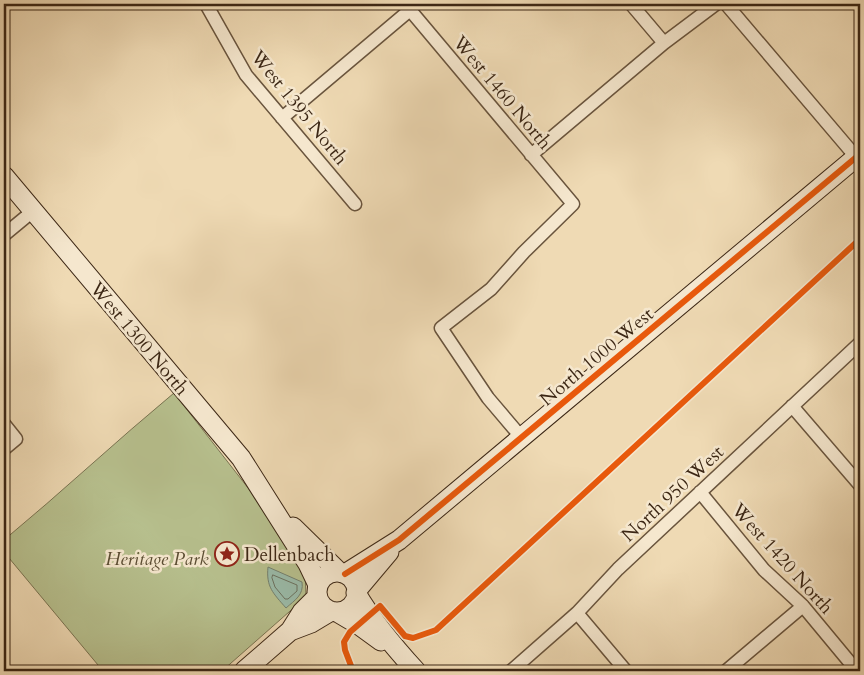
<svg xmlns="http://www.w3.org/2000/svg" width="864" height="675" font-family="Cardo,serif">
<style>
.green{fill:#b7c08e;stroke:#7a7452}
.water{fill:#9abba9;stroke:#74806e}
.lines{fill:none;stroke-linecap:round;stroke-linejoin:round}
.shore{stroke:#6b715f;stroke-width:1}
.street-casing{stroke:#69543d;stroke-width:15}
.secondary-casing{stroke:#3c2715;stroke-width:21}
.street{stroke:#f5e7ce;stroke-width:12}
.secondary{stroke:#f5e7ce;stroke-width:19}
.cycleway-casing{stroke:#f5e7ce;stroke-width:9}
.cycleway{stroke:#e8590c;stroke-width:6}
.labels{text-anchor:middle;stroke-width:5;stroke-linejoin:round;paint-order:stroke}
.street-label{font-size:19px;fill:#3c2715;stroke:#f5e7ce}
.poi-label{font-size:19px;fill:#3c2715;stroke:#f5e7ce;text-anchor:start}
.park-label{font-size:19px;font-style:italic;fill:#5b4d33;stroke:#f5e7ce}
</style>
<rect width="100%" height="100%" fill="#efdab4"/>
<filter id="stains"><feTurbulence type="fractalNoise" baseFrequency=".004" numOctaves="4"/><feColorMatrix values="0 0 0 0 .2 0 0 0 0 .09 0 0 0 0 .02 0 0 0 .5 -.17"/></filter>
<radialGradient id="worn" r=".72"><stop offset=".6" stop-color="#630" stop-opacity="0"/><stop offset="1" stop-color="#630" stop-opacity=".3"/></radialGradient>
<path class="green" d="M 174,393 L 266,511 L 305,569 L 306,597 L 222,671 L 103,671 L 4,552 L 4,540 C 62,492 116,441 174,393 Z"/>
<path class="water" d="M 268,567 L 302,582 C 304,595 295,600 286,608 C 273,593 266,587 268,567 Z"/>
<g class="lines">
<path class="shore" d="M 273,575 L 297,585 L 297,591 L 288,599 L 285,599 L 275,587 L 272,578 Z"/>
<defs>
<path id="street" d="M 206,4 L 246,75 L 355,204
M 405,4 L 573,204 L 524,252 L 491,289 L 441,328 L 488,398 L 522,438
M 631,4 L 664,43
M 726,4 L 856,157
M 282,118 L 410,10
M 531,155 L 664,43 L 716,4
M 4,235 L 33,211
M 792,406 L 860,485
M 4,424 L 16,439 L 4,449
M 700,492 L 764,570 L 803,606 L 857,671
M 577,613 L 626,671
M 511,671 L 577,613 L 618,569 L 860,343
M 726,671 L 803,606"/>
<path id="secondary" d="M 4,176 L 241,458 L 308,564 L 318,585
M 293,527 L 339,572
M317 592a20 20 0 1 1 40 0a20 20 0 1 1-40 0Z
M 345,574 L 399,540 L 860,154
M 357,590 L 389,552
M 356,593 C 373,622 394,647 416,671
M 337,612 L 359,625 L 381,641
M 290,631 L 311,623 L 331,611
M 244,671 L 290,631 L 302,612 L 317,597"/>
</defs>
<use href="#street" class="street-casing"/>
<use href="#secondary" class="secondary-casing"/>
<use href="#street" class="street"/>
<use href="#secondary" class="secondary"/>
<defs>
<path id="cycleway" d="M 345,574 L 399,540 L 860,154
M 353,671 L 345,650 L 344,642 L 350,632 L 380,606 L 405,636 L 413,638 L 436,630 L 860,239"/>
</defs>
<use href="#cycleway" class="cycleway-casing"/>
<use href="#cycleway" class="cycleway"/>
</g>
<defs>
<symbol id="sight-ring" viewBox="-11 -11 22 22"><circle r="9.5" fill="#f5e7ce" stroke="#8f2418" stroke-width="1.5"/><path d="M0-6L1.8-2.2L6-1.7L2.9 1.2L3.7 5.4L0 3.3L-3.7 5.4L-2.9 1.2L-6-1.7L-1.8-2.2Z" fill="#8f2418"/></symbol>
</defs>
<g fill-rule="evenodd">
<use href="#sight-ring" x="213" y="540" width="28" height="28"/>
</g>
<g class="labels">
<g class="street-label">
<text transform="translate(503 92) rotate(50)" y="7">West 1460 North</text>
<text transform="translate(300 107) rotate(51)" y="7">West 1395 North</text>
<text transform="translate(140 338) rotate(50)" y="7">West 1300 North</text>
<text transform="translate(596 356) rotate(-40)" y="7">North 1000 West</text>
<text transform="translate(672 493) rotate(-43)" y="7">North 950 West</text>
<text transform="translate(783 558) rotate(48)" y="7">West 1420 North</text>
</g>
<g class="poi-label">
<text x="244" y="561">Dellenbach</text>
</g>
<g class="park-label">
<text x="157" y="565">Heritage Park</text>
</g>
</g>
<rect width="864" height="675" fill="none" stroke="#efdab4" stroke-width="20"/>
<rect x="5" y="5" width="854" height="665" fill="none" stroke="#3c2715" stroke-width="2.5"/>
<rect x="10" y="10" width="844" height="655" fill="none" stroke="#3c2715"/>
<rect width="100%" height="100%" filter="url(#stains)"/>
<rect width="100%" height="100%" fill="url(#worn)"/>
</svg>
